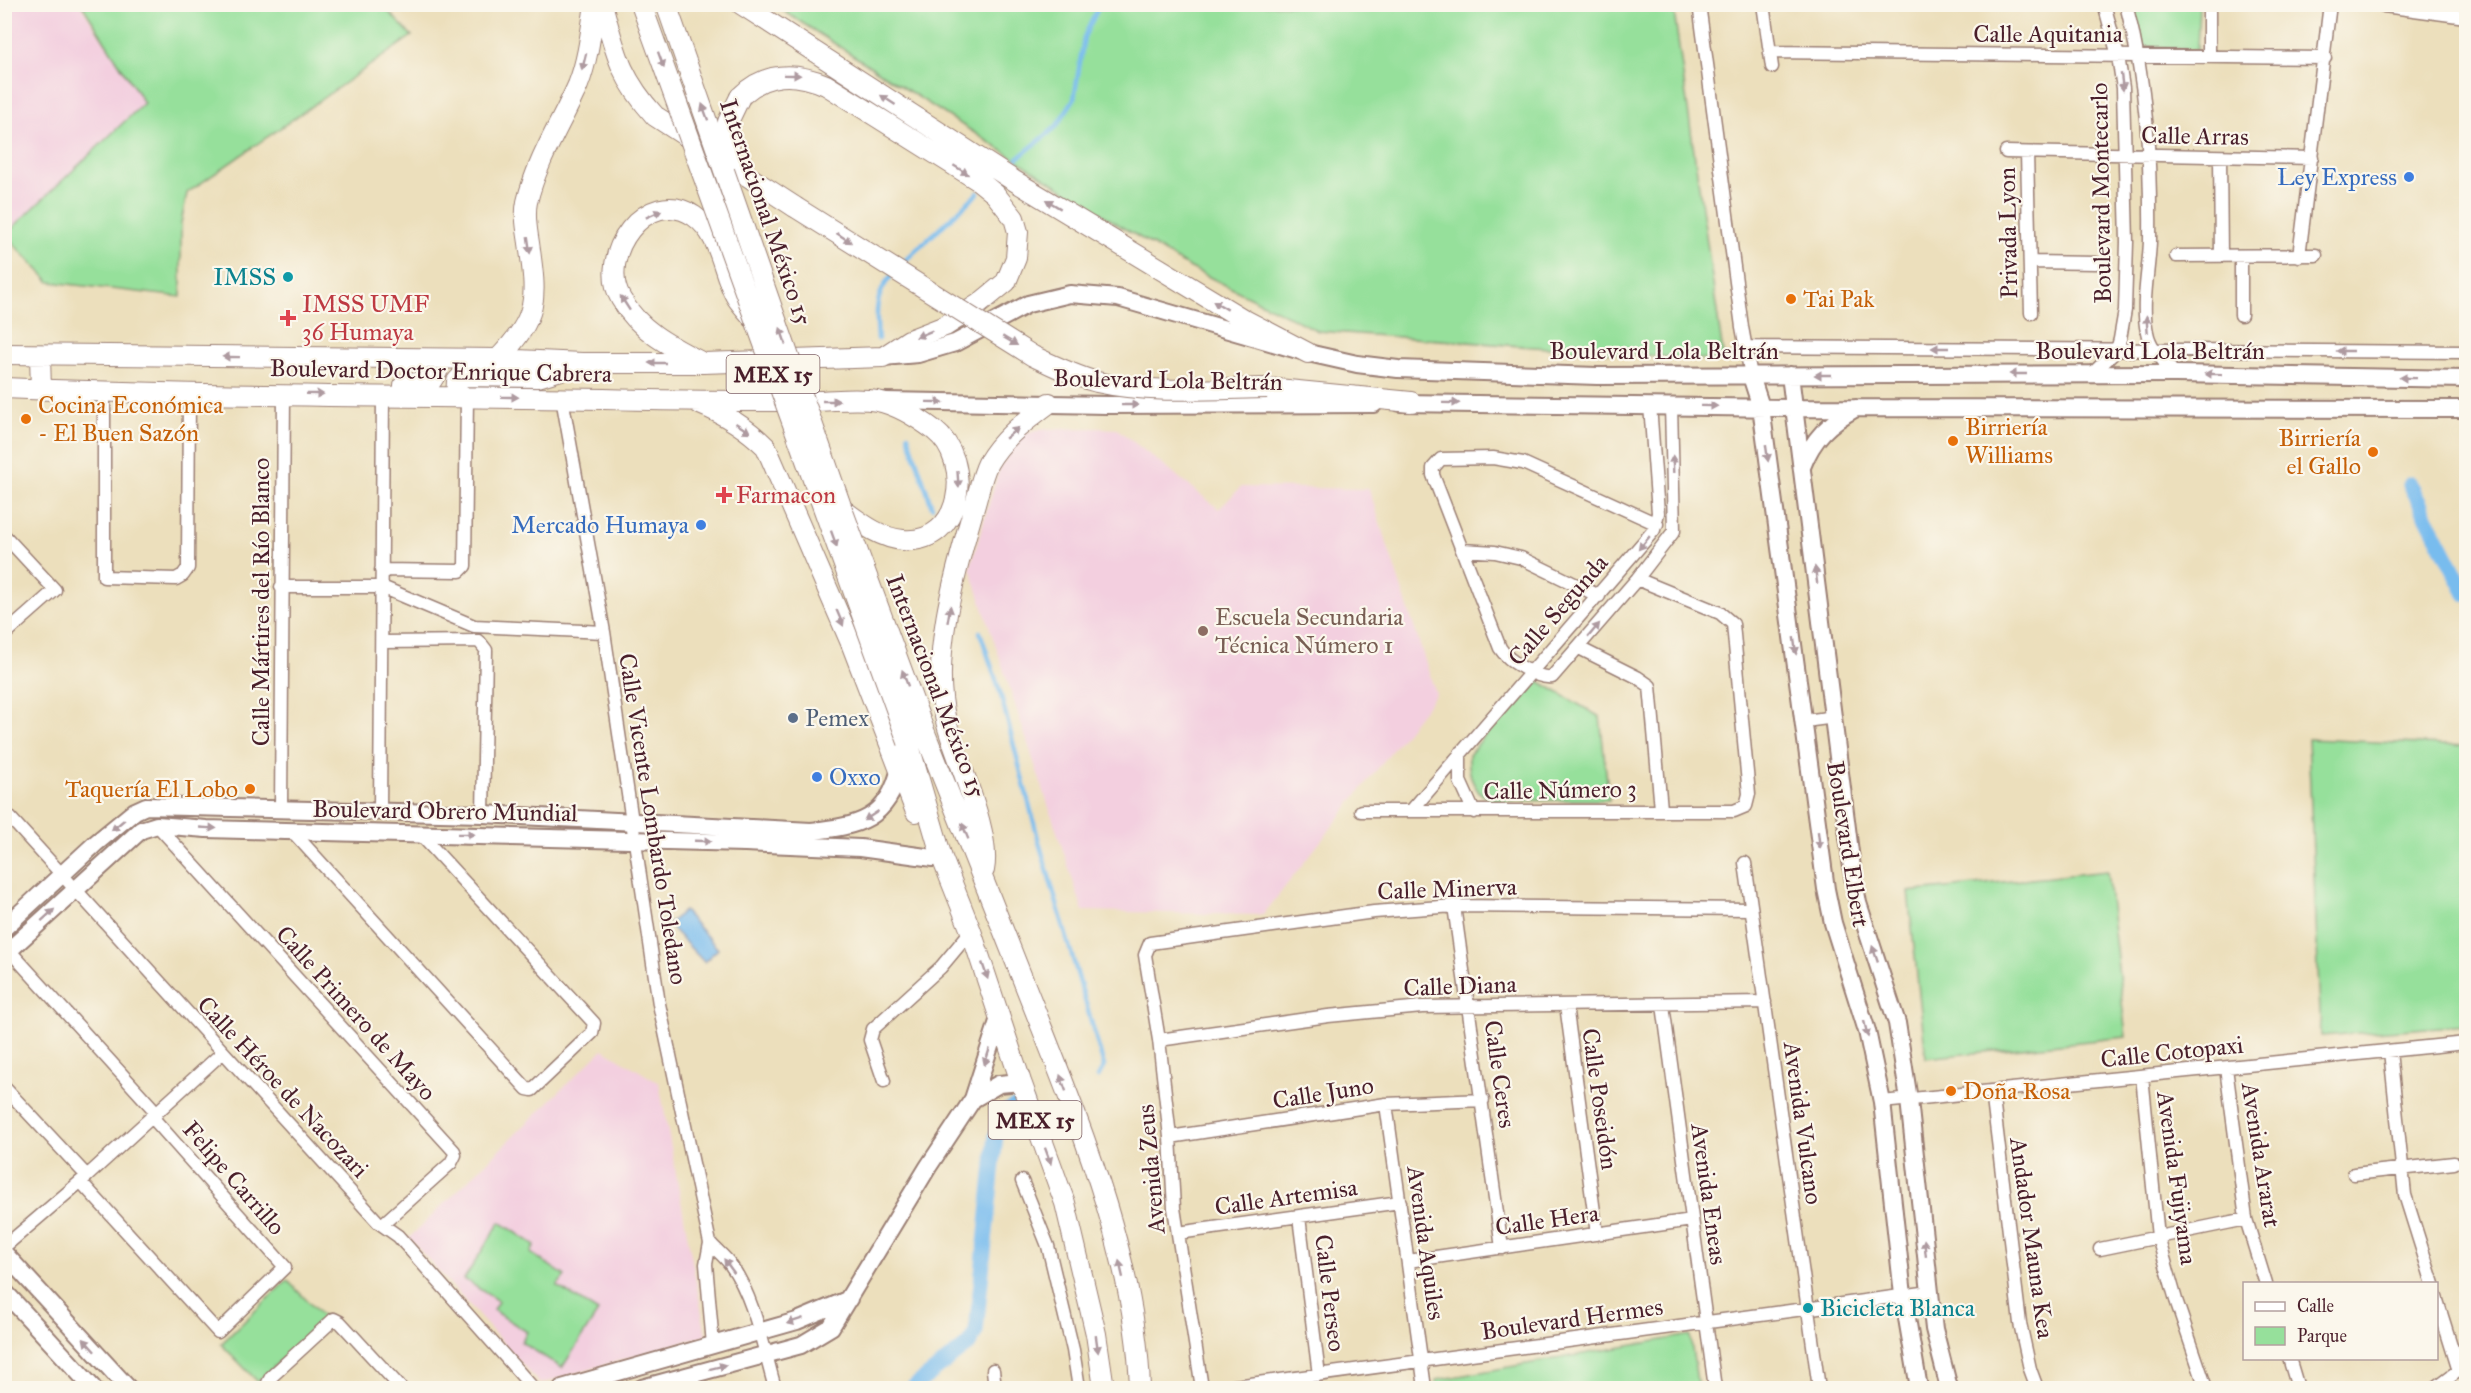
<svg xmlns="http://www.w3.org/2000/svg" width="2471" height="1393" font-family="'IM FELL Great Primer',serif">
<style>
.built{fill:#f3cfdf}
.green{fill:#96e09b;stroke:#708063;stroke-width:1.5}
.water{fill:#78bcee;stroke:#616e8c;stroke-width:1.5}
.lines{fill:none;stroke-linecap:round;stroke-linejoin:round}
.stream{stroke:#78bcee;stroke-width:4.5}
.canal{stroke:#78bcee;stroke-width:15}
.street-casing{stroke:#9b7f74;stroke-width:15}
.secondary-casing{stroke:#9b7f74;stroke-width:20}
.primary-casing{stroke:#9b7f74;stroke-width:22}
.street{stroke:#fff;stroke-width:12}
.secondary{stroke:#fff;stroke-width:16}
.primary{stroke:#fff;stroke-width:20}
.primary-bridge-casing{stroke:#9b7f74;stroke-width:22;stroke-linecap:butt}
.primary-bridge{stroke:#fff;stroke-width:20}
.oneway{fill:#ae9aa0}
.shop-dot{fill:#3f7fe0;stroke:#fbf7ec;stroke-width:2}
.culture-dot{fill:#0f9aa8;stroke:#fbf7ec;stroke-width:2}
.food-dot{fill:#e8710a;stroke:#fbf7ec;stroke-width:2}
.health-dot{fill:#e0444e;stroke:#fbf7ec;stroke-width:2}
.education-dot{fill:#8d6e63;stroke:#fbf7ec;stroke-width:2}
.service-dot{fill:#5c6f8a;stroke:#fbf7ec;stroke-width:2}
.labels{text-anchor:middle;stroke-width:4.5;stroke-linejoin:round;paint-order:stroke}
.shield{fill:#fbf7ec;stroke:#7f6065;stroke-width:1.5}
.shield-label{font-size:22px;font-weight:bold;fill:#4a1f2b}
.street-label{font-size:24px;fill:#4a1f2b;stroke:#fbf7ec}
.shop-label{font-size:24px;fill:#366cbe;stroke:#fbf7ec;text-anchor:end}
.culture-label{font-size:24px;fill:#0d838f;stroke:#fbf7ec;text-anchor:end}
.food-label{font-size:24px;fill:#c56008;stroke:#fbf7ec;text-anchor:start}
.health-label{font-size:24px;fill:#be3a42;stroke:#fbf7ec;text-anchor:start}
.education-label{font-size:24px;fill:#785e54;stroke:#fbf7ec;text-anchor:start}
.service-label{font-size:24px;fill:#4e5e75;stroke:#fbf7ec;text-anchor:start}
</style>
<rect width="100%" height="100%" fill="#fbf7ec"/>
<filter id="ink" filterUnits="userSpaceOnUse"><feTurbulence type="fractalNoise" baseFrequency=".0167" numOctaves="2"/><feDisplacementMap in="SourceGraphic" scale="12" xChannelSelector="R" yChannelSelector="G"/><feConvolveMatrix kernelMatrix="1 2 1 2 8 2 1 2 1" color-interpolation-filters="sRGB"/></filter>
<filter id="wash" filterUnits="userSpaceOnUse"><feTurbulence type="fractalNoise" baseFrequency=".008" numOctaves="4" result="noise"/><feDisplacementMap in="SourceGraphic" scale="24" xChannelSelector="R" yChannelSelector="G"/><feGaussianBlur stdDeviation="1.35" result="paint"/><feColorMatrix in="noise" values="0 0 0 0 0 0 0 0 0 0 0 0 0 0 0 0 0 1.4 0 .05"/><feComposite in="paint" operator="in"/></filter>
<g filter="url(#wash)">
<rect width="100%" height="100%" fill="#ecdfbc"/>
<path class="built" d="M 5,5 L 80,5 L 144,103 L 5,236 Z
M 1098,428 L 1117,429 L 1219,509 L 1241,487 L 1369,489 L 1436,694 L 1263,915 L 1083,911 L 970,568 L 998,473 L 1011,448 L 1025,433 L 1041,429 Z
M 603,1049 L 659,1083 L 706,1335 L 540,1384 L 409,1238 Z"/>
<path class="green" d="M 82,5 L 382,5 L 412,36 L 187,193 L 181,223 L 181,297 L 50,282 L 5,235 L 144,103 Z
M 774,5 L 1673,5 L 1724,361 L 1318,331 L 1189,267 L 1122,227 Z
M 2131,5 L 2199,5 L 2197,50 L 2143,47 Z
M 1532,677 L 1600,717 L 1609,800 L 1491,801 C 1472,791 1468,774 1469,755 Z
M 2308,739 L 2466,746 L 2466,1025 L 2321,1036 Z
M 2107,871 L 2126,1037 L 1926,1058 L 1908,892 Z
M 500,1222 L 535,1245 L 531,1253 L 565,1276 L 557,1286 L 598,1312 L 562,1368 L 521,1342 L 527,1332 L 493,1310 L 498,1301 L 464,1279 Z
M 287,1280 L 324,1318 L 258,1382 L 221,1344 Z
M 1690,1335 L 1698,1388 L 1437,1388 L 1436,1380 Z"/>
<path class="water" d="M 684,911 L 718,949 L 704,962 L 668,924 Z"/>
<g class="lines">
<path class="stream" d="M 1018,158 L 1056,127 L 1074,99 L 1084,37 L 1100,4
M 899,266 L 978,193
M 878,339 C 876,314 874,295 892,275
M 908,435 L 932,507
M 980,632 L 1000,692 L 1039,842 L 1104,1066 L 1098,1077"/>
<path class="canal" d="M 2410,484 L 2466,594
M 912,1388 L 969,1344 L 976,1331 L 996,1135 L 1001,1114 L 1025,1102"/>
</g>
</g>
<g filter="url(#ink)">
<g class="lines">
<defs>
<path id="street" d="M 1699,4 L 1742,327 L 1751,376
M 1763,4 L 1772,67
M 2126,4 C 2147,85 2151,158 2150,241 C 2149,270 2141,304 2147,332 C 2150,349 2164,361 2175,374
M 2384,6 L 2466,17
M 1770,52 L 2325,58
M 2209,56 L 2209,4
M 2006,152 L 2312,158
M 2027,153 L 2031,313
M 2220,157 L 2221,256
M 2176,256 L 2316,255
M 2241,256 L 2241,315
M 2299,256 L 2330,4
M 2031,262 L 2096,263
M 1746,347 L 2466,352
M 2093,373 L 2117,350 L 2120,339 L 2125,310 L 2127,242 L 2123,88 L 2118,56 L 2104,4
M 104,391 L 104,577 L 176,579 L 183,575 L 188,568 L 189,392
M 562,398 L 604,632 L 659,1004 L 710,1243 L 706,1264 L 713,1345
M 1657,524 L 1523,463 L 1493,458 L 1441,459 L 1433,468 L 1433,475 L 1500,648 C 1508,661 1537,679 1552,677 L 1637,579 L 1674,531 L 1671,405
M 4,535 L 55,590 L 4,635
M 1462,550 L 1495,552 L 1521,558 L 1599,596
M 381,570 L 460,571 L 465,566 L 467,396
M 281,587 L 382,587 L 474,626 L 604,632
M 383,642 L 479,641 L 486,650 L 483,814
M 1579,648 L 1637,677 L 1650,686 L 1661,809
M 1805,721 L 1835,717
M 1460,753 L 1460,781 L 1474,812
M 281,809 L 284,394
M 4,811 L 378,1222 L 398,1236 L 533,1388
M 380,811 L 383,395
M 1361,811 L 1734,811 L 1746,806 L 1749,794 L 1733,624 L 1720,613 L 1637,579
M 1411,811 L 1654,530 L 1658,513 L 1650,405
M 157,825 L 454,1151 L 455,1155 L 451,1163 L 384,1223
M 292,831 L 527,1089 L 532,1090 L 592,1033 L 594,1023 L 420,834
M 1745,863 L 1819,1388
M 1454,906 L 1502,1248
M 9,950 L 157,1113
M 1566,1005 L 1597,1234
M 1663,1005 L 1715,1388
M 1159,1040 L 1328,1016 L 1422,1007 L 1765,1002
M 2390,1051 L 2405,1195 L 2433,1284
M 2226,1068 L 2246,1219 L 2266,1284
M 2142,1076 L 2158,1237 L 2176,1300 L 2206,1388
M 884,1081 L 870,1040 L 873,1029 L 941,967 L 971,931
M 4,1087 L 87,1176
M 1992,1091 L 2020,1323 L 2030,1369 L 2037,1388
M 1882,1102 L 2466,1043
M 1386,1104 L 1425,1388
M 1170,1137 L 1386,1104 L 1483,1100
M 2354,1174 L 2454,1163
M 1022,1181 L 1048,1246 L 1073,1350 L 1079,1388
M 81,1182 L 218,1332 L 285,1267 L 152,1117
M 1299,1217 L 1319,1375
M 1178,1233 L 1400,1202
M 710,1243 C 716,1250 724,1256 730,1264 C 754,1296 764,1350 775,1388
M 4,1247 L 87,1176 L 222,1053
M 2100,1249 L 2246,1219
M 1408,1261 L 1692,1220
M 2436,1297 L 2459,1371
M 2289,1358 L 2298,1388
M 993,1370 L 995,1388
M 271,1388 L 268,1383 L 271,1377 L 334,1319 L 340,1322 L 401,1388
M 1202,1388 L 1174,1208 L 1170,1137 L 1159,1040 L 1145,955 L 1150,943 L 1374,912 L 1454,906 L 1751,909
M 1221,1388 L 1930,1292
M 2435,1388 L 2466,1365"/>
<path id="secondary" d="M 883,357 L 918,354 L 955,343 L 1028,304 L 1070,294 L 1118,298 L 1308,353 L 1357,364 L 1398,369 L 1597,376 L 2175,374 L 2466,379
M 1790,375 L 1853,876 L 1858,903 L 1897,1023 L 1909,1100 L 1934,1329 L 1949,1388
M 1751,376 L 1761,407 L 1826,889 L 1833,923 L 1867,1031 L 1882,1102 L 1903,1295 L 1919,1388
M 884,401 L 1107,405 L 1374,404
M 1400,403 L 1794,408 L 2466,409
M 1802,467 C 1813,438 1829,423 1856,408
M 4,928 L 96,843 L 135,811 L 146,806 L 483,814 L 811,831 C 859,826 888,820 900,768
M 4,955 L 141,830 L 157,825 L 206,829 L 745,843 L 860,848 L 933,858
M 973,1099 L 999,1084 L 1021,1082
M 4,1253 L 128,1388
M 4,1291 L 93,1388
M 562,1388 L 797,1321 L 849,1299
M 642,1388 L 801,1345 L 831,1327 L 928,1167 L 973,1099 L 1000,1015"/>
<path id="primary" d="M 602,4 C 616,54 620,77 655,116 L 795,207
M 741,4 L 1013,180 L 1243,319 L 1308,353
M 4,354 L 498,359 L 582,363 L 703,363 L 883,357 L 909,340 L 945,326 L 979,304 L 1006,282 L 1016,258 L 1018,232 L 1014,218 L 995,194 L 979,181 L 826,85 C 795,72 766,71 740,97
M 40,355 L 41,390
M 498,359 C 539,316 537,300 529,243 C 527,229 524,216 527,202 C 537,160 561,124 578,85 C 588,60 591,31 595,4
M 699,361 C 668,345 639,330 621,299 C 596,256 647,184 694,216 C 721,235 721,268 735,295 C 739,303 747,310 752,317
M 404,385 L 432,380 L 437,372 L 431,359
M 4,388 C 219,397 435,396 650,400 C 705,401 759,401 813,401 C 833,401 858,397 877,401 C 898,405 918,418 934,430 C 974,461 963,545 903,540 C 879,538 860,522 842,509
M 1267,388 L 1411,402
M 456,396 L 457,381 L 462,376 L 538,377 L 574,366
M 700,404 C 724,414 747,428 766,447 L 851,643 L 916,812
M 925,733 C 964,829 1002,926 1040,1023 C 1085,1137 1136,1265 1140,1388
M 908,742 L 942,858 L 971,931 L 1021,1082 L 1065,1203 L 1096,1334 L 1104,1388
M 984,870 C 992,832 956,760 946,721 C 930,657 955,573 973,511 C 978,496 981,477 988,463 C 1003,437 1026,421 1049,403"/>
</defs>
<use href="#street" class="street-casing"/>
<use href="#secondary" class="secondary-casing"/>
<use href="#primary" class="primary-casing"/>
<use href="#street" class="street"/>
<use href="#secondary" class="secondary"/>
<use href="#primary" class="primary"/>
<defs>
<path id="primary-bridge" d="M 641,4 L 908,742
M 666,4 L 842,509 L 925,733
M 730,159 L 728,122 L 740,97
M 795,207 L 1033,356 C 1054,366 1075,376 1097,382 C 1149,394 1214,389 1267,388"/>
</defs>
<use href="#primary-bridge" class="primary-bridge-casing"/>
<use href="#primary-bridge" class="primary-bridge"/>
</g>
<defs><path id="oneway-solid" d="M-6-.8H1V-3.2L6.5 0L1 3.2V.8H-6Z" transform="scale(1.5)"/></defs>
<g class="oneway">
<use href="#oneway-solid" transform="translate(661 60) rotate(70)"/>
<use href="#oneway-solid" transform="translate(584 62) rotate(104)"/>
<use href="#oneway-solid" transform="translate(792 75) rotate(1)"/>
<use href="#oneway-solid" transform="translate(2122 82) rotate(83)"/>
<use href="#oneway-solid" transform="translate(888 100) rotate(-147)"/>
<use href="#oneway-solid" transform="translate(705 112) rotate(-110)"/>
<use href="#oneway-solid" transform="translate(961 170) rotate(32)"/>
<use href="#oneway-solid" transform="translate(1053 204) rotate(-149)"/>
<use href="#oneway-solid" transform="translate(654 214) rotate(-24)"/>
<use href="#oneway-solid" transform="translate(844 238) rotate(33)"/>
<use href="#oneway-solid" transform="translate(529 245) rotate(82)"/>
<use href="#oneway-solid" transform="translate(625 303) rotate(-123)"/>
<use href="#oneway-solid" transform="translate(1220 305) rotate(-149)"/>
<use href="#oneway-solid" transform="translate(2147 324) rotate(-94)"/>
<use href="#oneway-solid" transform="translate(924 334) rotate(158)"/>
<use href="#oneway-solid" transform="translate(783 336) rotate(-109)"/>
<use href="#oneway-solid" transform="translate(1010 341) rotate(31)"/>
<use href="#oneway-solid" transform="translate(1940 348) rotate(-180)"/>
<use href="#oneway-solid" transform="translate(2345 351) rotate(-180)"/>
<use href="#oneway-solid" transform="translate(231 357) rotate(-179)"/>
<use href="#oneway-solid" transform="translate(657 363) rotate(-180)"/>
<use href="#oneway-solid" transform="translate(2018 374) rotate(180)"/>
<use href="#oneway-solid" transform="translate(2213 374) rotate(-179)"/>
<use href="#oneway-solid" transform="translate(1823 375) rotate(180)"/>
<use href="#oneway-solid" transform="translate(2408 378) rotate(-179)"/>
<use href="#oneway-solid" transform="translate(315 394) rotate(1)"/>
<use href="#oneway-solid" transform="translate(510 397) rotate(1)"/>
<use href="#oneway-solid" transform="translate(831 401)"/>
<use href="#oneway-solid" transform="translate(935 402) rotate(1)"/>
<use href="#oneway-solid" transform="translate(1451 403) rotate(1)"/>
<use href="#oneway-solid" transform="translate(1130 405)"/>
<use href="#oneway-solid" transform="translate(1709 406) rotate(1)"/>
<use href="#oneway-solid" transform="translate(743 428) rotate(33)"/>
<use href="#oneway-solid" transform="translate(1012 433) rotate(-40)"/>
<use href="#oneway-solid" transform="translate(1767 453) rotate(82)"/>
<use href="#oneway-solid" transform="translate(1673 464) rotate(-92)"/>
<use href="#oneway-solid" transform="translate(958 479) rotate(86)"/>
<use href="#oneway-solid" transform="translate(834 539) rotate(70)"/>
<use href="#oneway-solid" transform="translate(1644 543) rotate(130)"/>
<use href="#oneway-solid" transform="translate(1816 575) rotate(-98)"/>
<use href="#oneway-solid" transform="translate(949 614) rotate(-80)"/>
<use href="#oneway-solid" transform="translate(840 618) rotate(67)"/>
<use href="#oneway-solid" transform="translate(1594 630) rotate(-50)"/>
<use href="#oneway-solid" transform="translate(1795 646) rotate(82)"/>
<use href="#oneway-solid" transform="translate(905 678) rotate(-110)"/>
<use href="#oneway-solid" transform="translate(871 816) rotate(147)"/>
<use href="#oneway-solid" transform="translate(118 825) rotate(140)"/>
<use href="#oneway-solid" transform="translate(208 828) rotate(3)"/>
<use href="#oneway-solid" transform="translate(965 831) rotate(-112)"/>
<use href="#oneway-solid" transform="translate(466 834) rotate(1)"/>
<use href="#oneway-solid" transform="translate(1819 840) rotate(83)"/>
<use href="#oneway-solid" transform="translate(703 841) rotate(2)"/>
<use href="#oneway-solid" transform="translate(48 915) rotate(-42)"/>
<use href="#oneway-solid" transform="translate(1875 954) rotate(-109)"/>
<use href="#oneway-solid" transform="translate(985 971) rotate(71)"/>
<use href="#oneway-solid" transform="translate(1866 1029) rotate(76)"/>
<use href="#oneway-solid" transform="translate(987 1057) rotate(108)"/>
<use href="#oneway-solid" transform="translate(1063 1083) rotate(-110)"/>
<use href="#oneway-solid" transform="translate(1048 1156) rotate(70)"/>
<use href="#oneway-solid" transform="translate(1925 1248) rotate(-96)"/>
<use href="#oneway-solid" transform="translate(729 1266) rotate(-126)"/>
<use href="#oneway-solid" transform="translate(1121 1269) rotate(-103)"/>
<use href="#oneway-solid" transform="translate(795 1321) rotate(162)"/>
<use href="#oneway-solid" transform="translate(1097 1344) rotate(82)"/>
<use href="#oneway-solid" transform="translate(89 1345) rotate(-132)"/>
<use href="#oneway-solid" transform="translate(718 1367) rotate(-14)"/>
</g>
</g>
<g class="shop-dot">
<circle cx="2409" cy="177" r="6"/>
<circle cx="701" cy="525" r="6"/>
<circle cx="817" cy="777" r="6"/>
</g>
<g class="culture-dot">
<circle cx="288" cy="277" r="6"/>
<circle cx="1808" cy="1308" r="6"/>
</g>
<g class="food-dot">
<circle cx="1791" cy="299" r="6"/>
<circle cx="26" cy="419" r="6"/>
<circle cx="1953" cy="441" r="6"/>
<circle cx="2373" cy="452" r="6"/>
<circle cx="250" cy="789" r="6"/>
<circle cx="1951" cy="1091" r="6"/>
</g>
<g class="health-dot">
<path d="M285 309h6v6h6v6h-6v6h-6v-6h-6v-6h6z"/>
<path d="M721 486h6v6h6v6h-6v6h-6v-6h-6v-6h6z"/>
</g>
<circle class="education-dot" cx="1203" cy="631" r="6"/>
<circle class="service-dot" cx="793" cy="718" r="6"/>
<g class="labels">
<g class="shield">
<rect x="726.5" y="355" width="93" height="38" rx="4.5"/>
<rect x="988.5" y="1101" width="93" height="38" rx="4.5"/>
</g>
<g class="shield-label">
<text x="773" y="382">MEX 15</text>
<text x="1035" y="1128">MEX 15</text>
</g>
<g class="street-label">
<text x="2048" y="42">Calle Aquitania</text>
<text transform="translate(2195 136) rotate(1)" y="8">Calle Arras</text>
<text transform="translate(2101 193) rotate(-91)" y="8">Boulevard Montecarlo</text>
<text transform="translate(766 212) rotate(71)" y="8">Internacional México 15</text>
<text transform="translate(2008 233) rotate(-91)" y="8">Privada Lyon</text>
<text x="1664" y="359">Boulevard Lola Beltrán</text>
<text x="2150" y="359">Boulevard Lola Beltrán</text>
<text transform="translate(441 371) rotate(1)" y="8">Boulevard Doctor Enrique Cabrera</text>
<text transform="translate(1168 380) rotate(1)" y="8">Boulevard Lola Beltrán</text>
<text transform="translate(261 602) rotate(-90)" y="8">Calle Mártires del Río Blanco</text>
<text transform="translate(1558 610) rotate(-49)" y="8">Calle Segunda</text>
<text transform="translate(936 686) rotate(69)" y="8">Internacional México 15</text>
<text transform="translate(1560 790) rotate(-1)" y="8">Calle Número 3</text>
<text transform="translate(445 811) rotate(1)" y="8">Boulevard Obrero Mundial</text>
<text transform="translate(653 819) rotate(81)" y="8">Calle Vicente Lombardo Toledano</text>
<text transform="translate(1848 844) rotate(81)" y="8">Boulevard Elbert</text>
<text transform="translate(1447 889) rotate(-2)" y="8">Calle Minerva</text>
<text transform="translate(1460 986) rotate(-2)" y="8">Calle Diana</text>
<text transform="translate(356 1013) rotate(48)" y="8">Calle Primero de Mayo</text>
<text transform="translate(2172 1052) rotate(-6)" y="8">Calle Cotopaxi</text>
<text transform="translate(1500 1074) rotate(82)" y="8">Calle Ceres</text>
<text transform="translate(283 1087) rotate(47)" y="8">Calle Héroe de Nacozari</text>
<text transform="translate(1323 1093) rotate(-9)" y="8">Calle Juno</text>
<text transform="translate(1600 1099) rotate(82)" y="8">Calle Poseidón</text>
<text transform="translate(1803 1123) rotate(82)" y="8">Avenida Vulcano</text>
<text transform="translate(2261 1155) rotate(81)" y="8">Avenida Ararat</text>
<text transform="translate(1151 1169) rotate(-95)" y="8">Avenida Zeus</text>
<text transform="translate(234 1178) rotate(49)" y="8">Felipe Carrillo</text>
<text transform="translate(2177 1178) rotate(82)" y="8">Avenida Fujiyama</text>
<text transform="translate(1709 1194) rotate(82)" y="8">Avenida Eneas</text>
<text transform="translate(1286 1197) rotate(-8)" y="8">Calle Artemisa</text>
<text transform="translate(1547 1220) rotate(-8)" y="8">Calle Hera</text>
<text transform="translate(2032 1238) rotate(82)" y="8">Andador Mauna Kea</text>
<text transform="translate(1426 1243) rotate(82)" y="8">Avenida Aquiles</text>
<text transform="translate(1330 1293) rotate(83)" y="8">Calle Perseo</text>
<text transform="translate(1572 1319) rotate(-8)" y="8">Boulevard Hermes</text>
</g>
<g class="shop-label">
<text x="2397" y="185">Ley Express</text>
<text x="689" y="533">Mercado Humaya</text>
<text x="829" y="785" text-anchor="start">Oxxo</text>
</g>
<g class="culture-label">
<text x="276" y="285">IMSS</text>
<text x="1820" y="1316" text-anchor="start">Bicicleta Blanca</text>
</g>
<g class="food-label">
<text x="1803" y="307">Tai Pak</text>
<text x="38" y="413">Cocina Económica<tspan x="38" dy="28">- El Buen Sazón</tspan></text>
<text x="1965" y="435">Birriería<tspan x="1965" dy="28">Williams</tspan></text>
<text x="2361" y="446" text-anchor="end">Birriería<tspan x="2361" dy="28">el Gallo</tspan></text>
<text x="238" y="797" text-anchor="end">Taquería El Lobo</text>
<text x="1963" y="1099">Doña Rosa</text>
</g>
<g class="health-label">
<text x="302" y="312">IMSS UMF<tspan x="302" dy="28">36 Humaya</tspan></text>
<text x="736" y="503">Farmacon</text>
</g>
<g class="education-label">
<text x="1215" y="625">Escuela Secundaria<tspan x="1215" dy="28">Técnica Número 1</tspan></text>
</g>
<g class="service-label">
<text x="805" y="726">Pemex</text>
</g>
</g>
<rect width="2471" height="1393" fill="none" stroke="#fbf7ec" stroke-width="24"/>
<rect x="2243" y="1282" width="195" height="78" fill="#fbf7ec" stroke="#b4a19f" stroke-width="1.5"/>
<rect x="2255" y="1302" width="30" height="9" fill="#ffffff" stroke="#b4a19f" stroke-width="1.5"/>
<text x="2297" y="1312" font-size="18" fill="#4a1f2b">Calle</text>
<rect x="2255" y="1327" width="30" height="18" fill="#96e09b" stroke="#b4a19f" stroke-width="1.5"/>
<text x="2297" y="1342" font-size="18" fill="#4a1f2b">Parque</text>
</svg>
